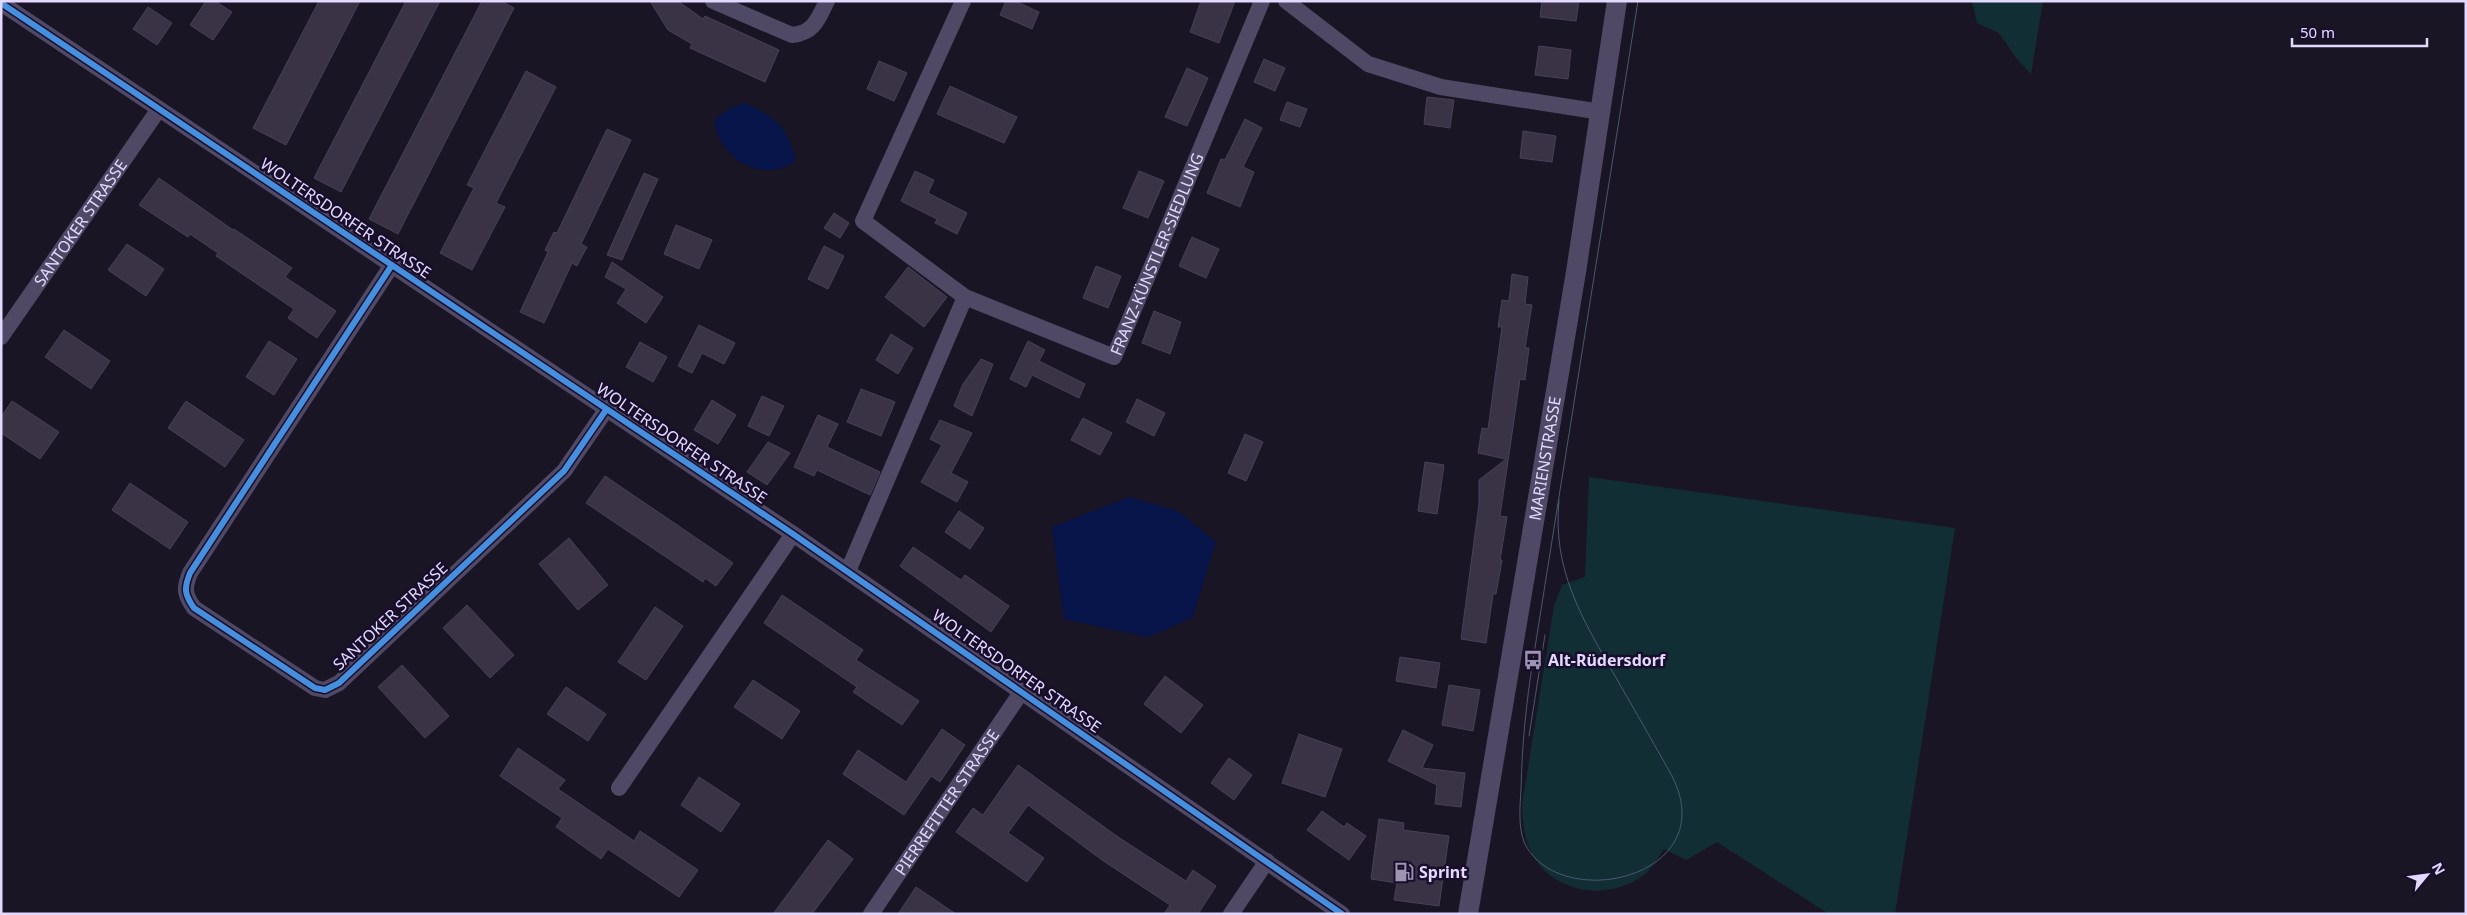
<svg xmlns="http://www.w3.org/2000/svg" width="2467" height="915" font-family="'Noto Sans',sans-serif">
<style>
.green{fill:#122e35}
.water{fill:#07154a}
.building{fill:#3a3346;stroke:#484058}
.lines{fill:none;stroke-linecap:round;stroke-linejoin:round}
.minor{stroke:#4f4966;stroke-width:16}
.tertiary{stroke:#4f4966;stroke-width:20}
.tram{stroke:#495870;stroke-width:1}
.cycleway-casing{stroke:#180e2c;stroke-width:9}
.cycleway{stroke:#468fdf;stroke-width:6}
.labels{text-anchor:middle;stroke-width:5;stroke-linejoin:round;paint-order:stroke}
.street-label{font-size:16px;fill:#e3d9ff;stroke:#180e2c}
.poi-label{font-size:16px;font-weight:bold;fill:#e3d9ff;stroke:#180e2c;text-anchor:start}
</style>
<rect width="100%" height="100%" fill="#1a1525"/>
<path class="green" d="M 1972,1 L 2043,1 L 2031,74 L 2016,58 L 1999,33 L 1977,23 Z
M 1589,477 L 1955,528 L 1895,914 L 1829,914 L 1717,842 L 1686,860 L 1664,849 C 1658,858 1653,867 1645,874 C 1610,902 1554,894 1532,854 C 1524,839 1523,822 1522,805 L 1554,606 L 1562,585 L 1585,577 Z"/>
<path class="water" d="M 745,103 C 776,118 787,126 796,160 C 765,187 715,156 715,119 L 732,107 Z
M 1129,497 L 1178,511 L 1216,542 L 1192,618 L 1148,637 L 1064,619 L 1052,527 Z"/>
<path class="building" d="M 206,1 L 215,1 L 232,12 L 213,40 L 190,25 Z
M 319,1 L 360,1 L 286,145 L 253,128 Z
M 406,1 L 440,1 L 341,192 L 314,178 Z
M 482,1 L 501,1 L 514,8 L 398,234 L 369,219 Z
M 650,1 L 678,1 L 703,19 L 705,16 L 779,50 L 765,82 L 690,48 L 692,44 L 668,30 Z
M 1006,1 L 1015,1 L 1039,12 L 1032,29 L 1000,15 Z
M 1201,1 L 1235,1 L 1219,43 L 1190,32 Z
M 1542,1 L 1579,1 L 1576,21 L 1540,17 Z
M 148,7 L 172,23 L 157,45 L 133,29 Z
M 1539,46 L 1571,50 L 1568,79 L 1535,75 Z
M 1264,59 L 1285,68 L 1275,91 L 1254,82 Z
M 879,61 L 907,73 L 894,101 L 867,89 Z
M 1187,68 L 1208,78 L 1187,126 L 1165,117 Z
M 526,71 L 556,87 L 496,203 L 505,207 L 472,270 L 440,253 L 474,188 L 467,185 Z
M 950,86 L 1017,117 L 1004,143 L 937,114 Z
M 1427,97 L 1454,100 L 1450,128 L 1424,124 Z
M 1287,102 L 1307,109 L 1300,127 L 1280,120 Z
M 1245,119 L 1262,128 L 1243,167 L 1254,172 L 1240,207 L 1207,193 L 1221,159 L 1225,160 Z
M 607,129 L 631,140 L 581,244 L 587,247 L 577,266 L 572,263 L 544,323 L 520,312 L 548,252 L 545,250 L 554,232 L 557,233 Z
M 1523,131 L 1556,136 L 1552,162 L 1520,158 Z
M 915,171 L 934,180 L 928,193 L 967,213 L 957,234 L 935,223 L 937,219 L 901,201 Z
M 1139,171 L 1164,181 L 1148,218 L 1123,208 Z
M 644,173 L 658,179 L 622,260 L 607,255 Z
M 159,178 L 233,230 L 234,229 L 292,268 L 285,277 L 336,311 L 317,338 L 288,318 L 294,309 L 216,256 L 218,253 L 190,234 L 188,237 L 139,205 Z
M 834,213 L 849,223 L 840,238 L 824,228 Z
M 676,225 L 712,240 L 699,269 L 664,254 Z
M 1192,237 L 1219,249 L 1206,278 L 1179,266 Z
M 127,244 L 164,269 L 146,296 L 108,270 Z
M 824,246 L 844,256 L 828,289 L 808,279 Z
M 612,262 L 663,297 L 646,323 L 617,303 L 626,289 L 605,277 Z
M 1096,266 L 1121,276 L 1108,308 L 1083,298 Z
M 908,267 L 947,297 L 924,327 L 885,297 Z
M 1512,274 L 1528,277 L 1525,304 L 1532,305 L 1525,348 L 1529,348 L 1525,380 L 1520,379 L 1500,516 L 1507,517 L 1500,560 L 1502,560 L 1496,594 L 1493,594 L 1486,643 L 1461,639 L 1479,504 L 1479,480 L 1506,459 L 1478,453 L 1482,428 L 1488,429 L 1502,327 L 1498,327 L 1502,300 L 1509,301 Z
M 1154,311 L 1181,322 L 1170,354 L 1142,343 Z
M 699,325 L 735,343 L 724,364 L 702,353 L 692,373 L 678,366 Z
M 64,330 L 110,361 L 91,389 L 45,357 Z
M 891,334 L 913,348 L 898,374 L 876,360 Z
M 269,341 L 297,359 L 274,395 L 246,377 Z
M 1028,341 L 1045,350 L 1039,361 L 1085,384 L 1079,398 L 1032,375 L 1026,387 L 1010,379 Z
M 640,342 L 667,357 L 653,382 L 626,367 Z
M 981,359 L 993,364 L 972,416 L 954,406 L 963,384 Z
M 861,389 L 895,402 L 881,436 L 847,422 Z
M 762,396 L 784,406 L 769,436 L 748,426 Z
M 1137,399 L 1165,413 L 1154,436 L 1126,422 Z
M 712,400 L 736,415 L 718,444 L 694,430 Z
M 12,401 L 59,432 L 40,459 L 1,433 L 1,417 Z
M 186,401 L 244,440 L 225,467 L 168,428 Z
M 818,415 L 838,424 L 827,447 L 880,472 L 870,495 L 817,470 L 814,476 L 794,467 Z
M 1083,418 L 1112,433 L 1100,455 L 1071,440 Z
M 940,420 L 972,433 L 951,473 L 968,482 L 957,502 L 921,482 L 942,445 L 930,439 Z
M 1245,434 L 1263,442 L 1246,481 L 1228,473 Z
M 768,442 L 790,453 L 767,485 L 747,472 Z
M 1425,462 L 1444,465 L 1437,514 L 1418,511 Z
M 605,476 L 733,563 L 716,586 L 705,578 L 703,582 L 586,503 Z
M 130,483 L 188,522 L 170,549 L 112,510 Z
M 959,511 L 984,528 L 970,549 L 945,532 Z
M 569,538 L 608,585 L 578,610 L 539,564 Z
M 913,547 L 961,580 L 965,575 L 1009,606 L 991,632 L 900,566 Z
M 782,595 L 863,650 L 856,660 L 919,701 L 902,725 L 853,692 L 857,687 L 764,623 Z
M 467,605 L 514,655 L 490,678 L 443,628 Z
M 655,607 L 683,626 L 646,680 L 618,662 Z
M 1400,657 L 1440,663 L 1436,688 L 1396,681 Z
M 402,665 L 449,716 L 425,738 L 378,687 Z
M 1165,676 L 1203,705 L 1181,733 L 1144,704 Z
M 753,680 L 800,711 L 782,739 L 734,707 Z
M 1449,685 L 1480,690 L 1473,731 L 1442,725 Z
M 566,687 L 606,714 L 588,741 L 547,714 Z
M 942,729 L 965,745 L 940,782 L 931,776 L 904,815 L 843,774 L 858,750 L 906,782 Z
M 1403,730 L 1433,745 L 1422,768 L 1465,773 L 1461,807 L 1435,804 L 1437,785 L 1388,761 Z
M 1299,734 L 1342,749 L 1325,797 L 1282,783 Z
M 518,748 L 565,780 L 558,789 L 634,841 L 640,831 L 698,870 L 679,897 L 608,849 L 601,859 L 556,827 L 562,818 L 500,776 Z
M 1229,758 L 1252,775 L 1234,800 L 1211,783 Z
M 1018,765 L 1118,837 L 1186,881 L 1193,870 L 1216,886 L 1198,914 L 1164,914 L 1170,905 L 1102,860 L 1028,805 L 1008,833 L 1044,858 L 1027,882 L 956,832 L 973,808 L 983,815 Z
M 699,777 L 740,804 L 721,832 L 681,805 Z
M 1322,811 L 1344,827 L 1347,823 L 1366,836 L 1349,860 L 1307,830 Z
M 1379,819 L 1404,823 L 1403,830 L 1449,836 L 1439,906 L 1394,900 L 1397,883 L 1371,879 Z
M 828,840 L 853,859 L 838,879 L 812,914 L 773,914 Z
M 916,887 L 956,914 L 898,914 Z"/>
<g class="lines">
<g class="minor">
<path d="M 713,1 L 792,35 C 814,33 818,19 827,1"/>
<path id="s1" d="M 963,1 L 863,221 L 965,297 L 1114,357 L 1262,1"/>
<path d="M 1286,1 L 1368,64 L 1441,87 L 1601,112"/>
<path d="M 1,3 L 793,534 L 1342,914"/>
<path d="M 392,265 L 190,573 C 184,588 184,594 194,608 L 315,688 L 325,690 L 339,683 L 564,471 L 606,410"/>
<path id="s2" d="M 1,337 L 159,109"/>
<path d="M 848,571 L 965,297"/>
<path d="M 619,788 L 793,534"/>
<path id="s3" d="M 871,914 L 1022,691"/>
<path d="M 1231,914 L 1267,861"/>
</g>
<path class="tertiary" id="s4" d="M 1468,914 L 1576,272 L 1617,1"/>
<path class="tram" d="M 1559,500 C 1552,570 1582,618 1615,676 C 1634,709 1653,742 1672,776 C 1724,878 1558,915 1524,842 C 1518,825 1520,807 1521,789 C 1522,745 1526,704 1533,660 L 1638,1
M 1529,736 L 1545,635"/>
<defs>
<path id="cycleway" d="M 1,3 L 793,534 L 1342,914
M 392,265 L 190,573 C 184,588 184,594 194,608 L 315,688 L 325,690 L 339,683 L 564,471 L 606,410"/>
</defs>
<use href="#cycleway" class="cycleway-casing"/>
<use href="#cycleway" class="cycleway"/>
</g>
<defs>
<symbol id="bus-bare" viewBox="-9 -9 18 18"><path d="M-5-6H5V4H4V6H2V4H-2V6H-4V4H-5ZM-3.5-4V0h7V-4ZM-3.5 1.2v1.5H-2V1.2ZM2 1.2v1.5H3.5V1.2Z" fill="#9d94b3" stroke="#180e2c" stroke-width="2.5" paint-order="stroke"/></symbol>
<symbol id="fuel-bare" viewBox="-9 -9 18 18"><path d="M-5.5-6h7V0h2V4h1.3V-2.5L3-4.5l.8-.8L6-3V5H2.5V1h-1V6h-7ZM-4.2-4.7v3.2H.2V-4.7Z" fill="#9d94b3" stroke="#180e2c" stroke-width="2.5" paint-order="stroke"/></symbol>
</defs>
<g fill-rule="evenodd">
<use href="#bus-bare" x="1519" y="646" width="28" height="28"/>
<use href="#fuel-bare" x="1390" y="858" width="28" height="28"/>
</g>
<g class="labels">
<g class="street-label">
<text transform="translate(346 218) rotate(34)" y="6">WOLTERSDORFER STRASSE</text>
<text dy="6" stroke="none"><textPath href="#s2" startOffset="139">SANTOKER STRASSE</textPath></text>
<text dy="6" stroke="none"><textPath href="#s1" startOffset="641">FRANZ-KÜNSTLER-SIEDLUNG</textPath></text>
<text transform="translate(682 443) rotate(34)" y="6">WOLTERSDORFER STRASSE</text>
<text dy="6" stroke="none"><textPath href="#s4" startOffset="462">MARIENSTRASSE</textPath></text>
<text transform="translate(390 616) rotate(-43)" y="6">SANTOKER STRASSE</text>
<text transform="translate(1017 671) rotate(35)" y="6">WOLTERSDORFER STRASSE</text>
<text dy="6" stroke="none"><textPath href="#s3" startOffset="135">PIERREFITTER STRASSE</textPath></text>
</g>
<g class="poi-label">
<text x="1548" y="666">Alt-Rüdersdorf</text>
<text x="1419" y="878">Sprint</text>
</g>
</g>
<rect width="2467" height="915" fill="none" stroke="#e3d9ff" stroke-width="5"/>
<g transform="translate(2427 875) rotate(61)" stroke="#180e2c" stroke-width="4" paint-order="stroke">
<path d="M0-4L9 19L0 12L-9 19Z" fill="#e3d9ff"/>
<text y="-8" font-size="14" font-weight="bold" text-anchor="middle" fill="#e3d9ff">N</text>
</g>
<path d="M2292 38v8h135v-8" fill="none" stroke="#e3d9ff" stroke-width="2.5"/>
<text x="2300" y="38" font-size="15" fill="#e3d9ff" stroke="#180e2c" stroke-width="4" paint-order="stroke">50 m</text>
</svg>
